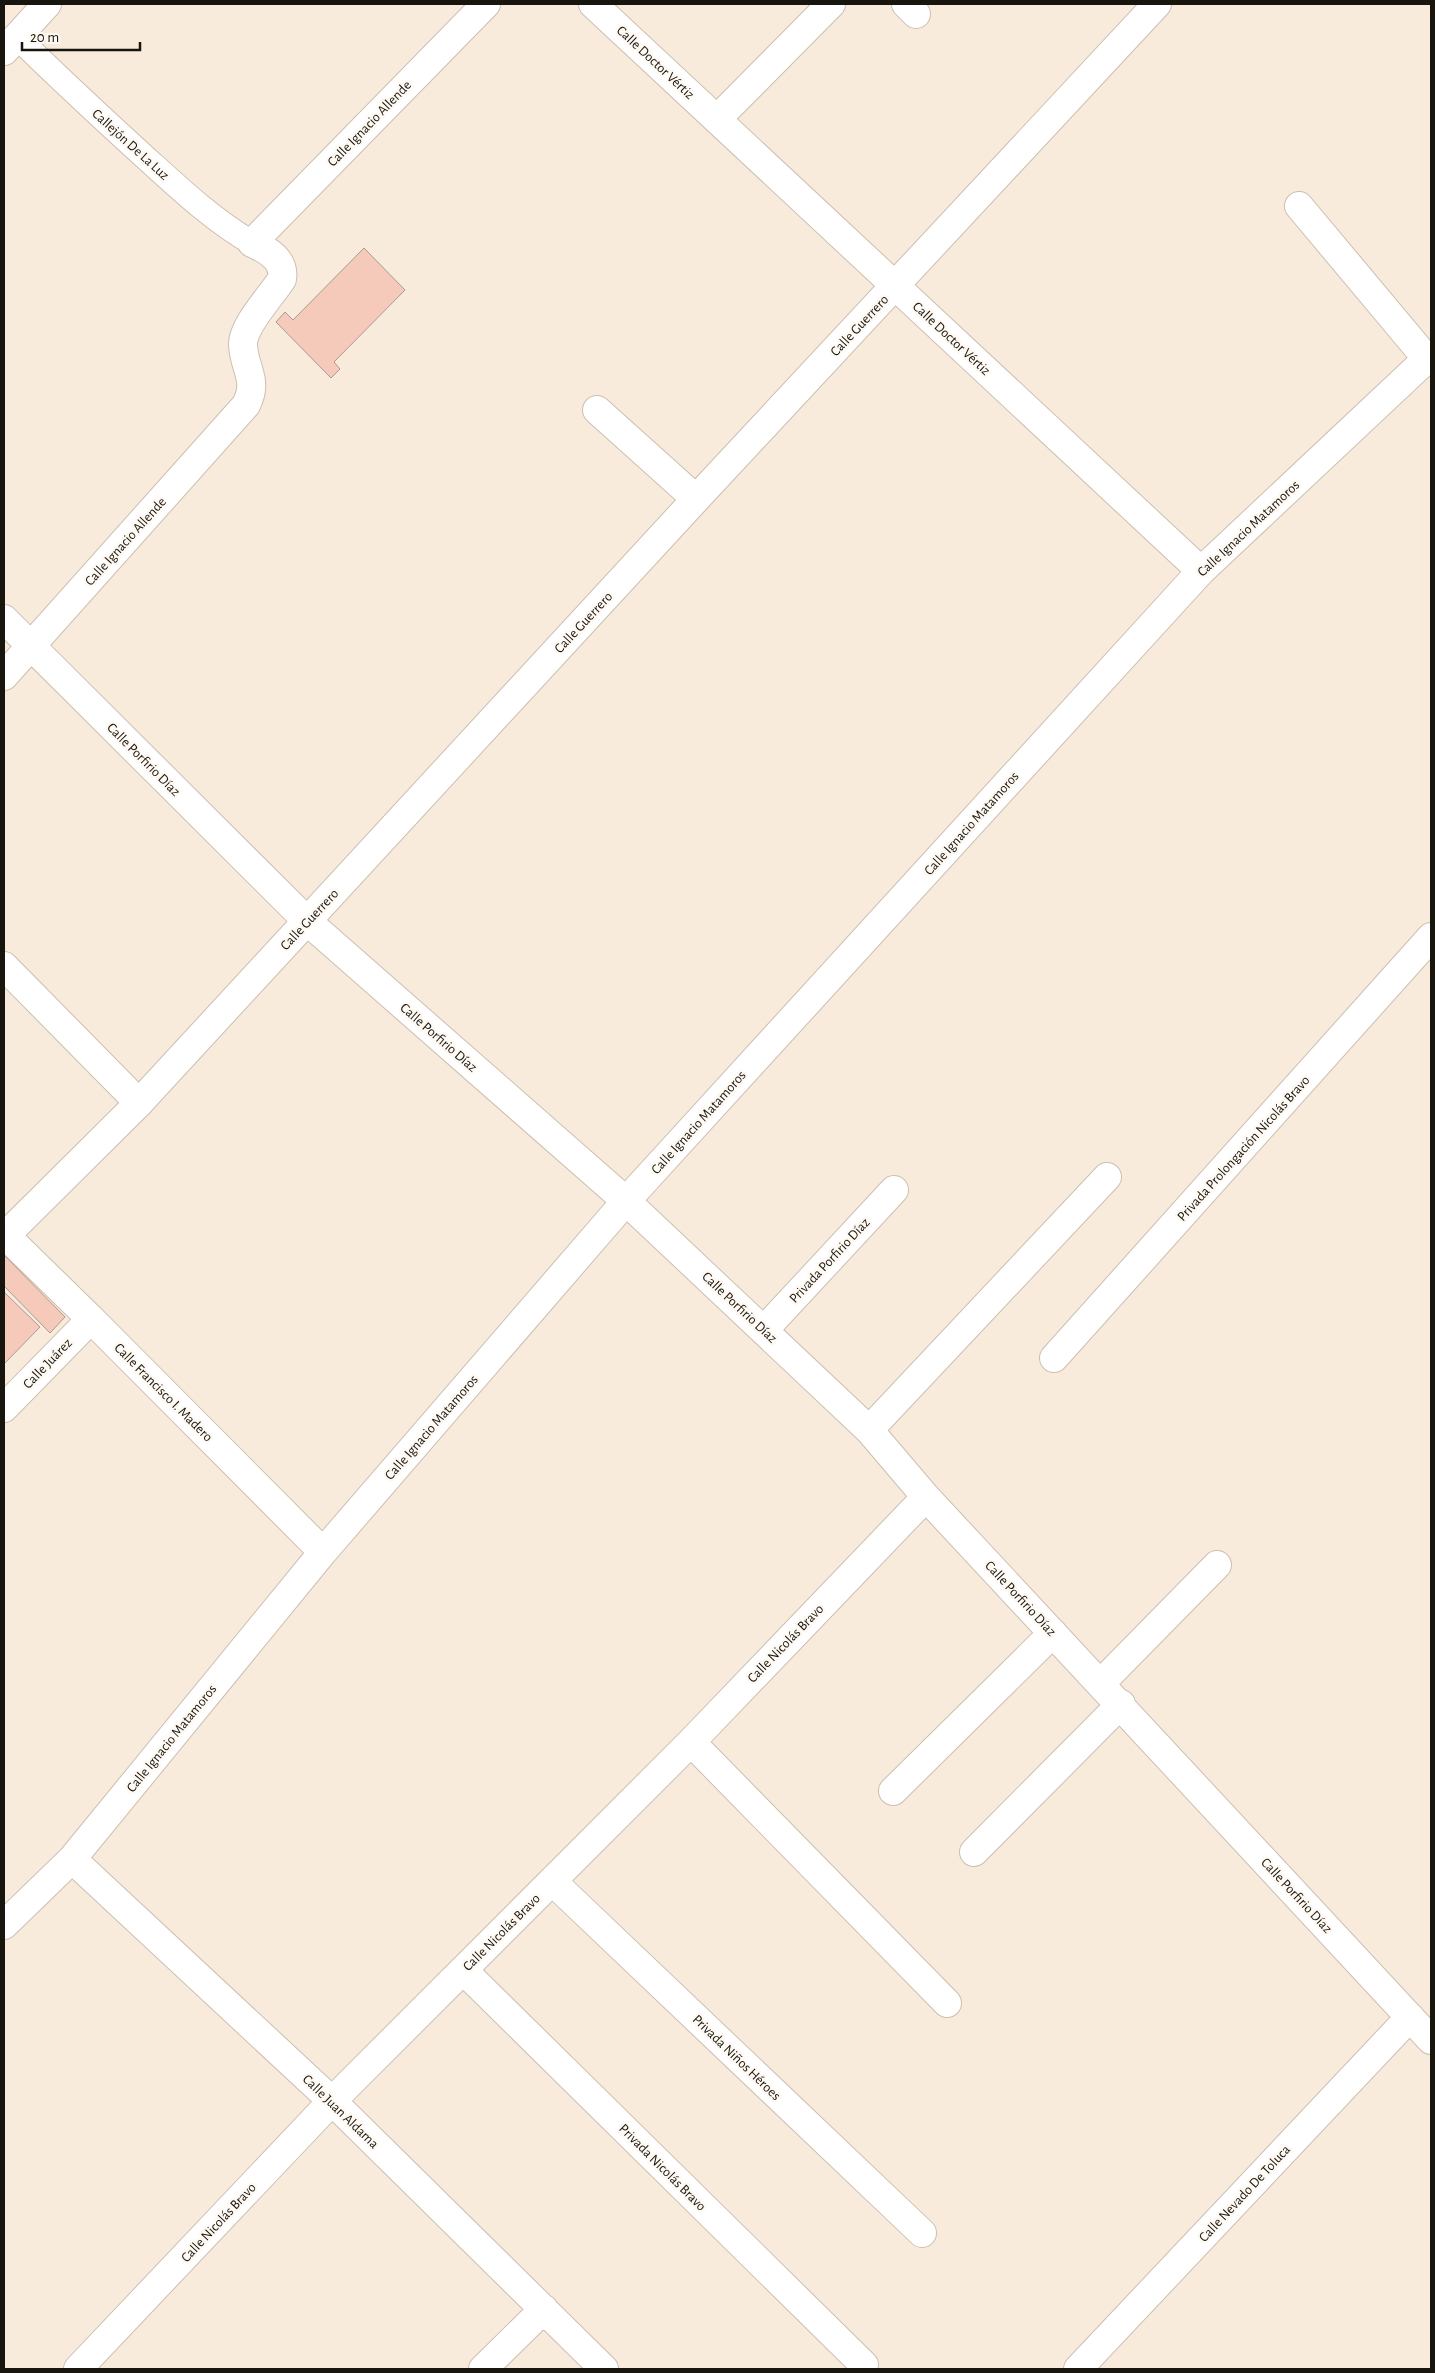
<svg xmlns="http://www.w3.org/2000/svg" width="1435" height="2373" font-family="'Alegreya Sans',sans-serif">
<style>
.building{fill:#f5cabb;stroke:#ac9992}
.lines{fill:none;stroke-linecap:round;stroke-linejoin:round}
.lane-casing{stroke:#ccbfb1;stroke-width:26}
.street-casing{stroke:#ccbfb1;stroke-width:30}
.secondary-casing{stroke:#ccbfb1;stroke-width:30}
.lane{stroke:#fff;stroke-width:24}
.street{stroke:#fff;stroke-width:28}
.secondary{stroke:#fff;stroke-width:28}
.labels{text-anchor:middle;stroke-width:5;stroke-linejoin:round;paint-order:stroke}
.street-label{font-size:14px;fill:#18140e;stroke:#fef9f3}
</style>
<rect width="100%" height="100%" fill="#f8ebdb"/>
<path class="building" d="M 364,248 L 405,290 L 334,362 L 340,369 L 331,378 L 276,322 L 285,312 L 293,320 Z
M 4,1255 L 65,1317 L 50,1333 L 4,1286 Z
M 4,1292 L 40,1327 L 4,1364 Z"/>
<g class="lines">
<defs>
<path id="lane" d="M 17,37 C 60,79 103,119 148,160 C 181,190 213,220 252,243"/>
<path id="street" d="M 593,4 L 1201,571
M 906,4 L 916,14
M 4,51 L 47,4
M 717,119 L 831,4
M 1299,206 L 1427,359
M 597,410 L 696,499
M 4,619 L 307,921 L 626,1201 L 869,1430 L 926,1497 L 1431,2040
M 4,676 L 246,405 C 259,380 244,369 243,345 C 242,326 272,295 282,279 C 285,260 268,250 252,243 L 486,4
M 4,966 L 139,1103
M 91,1319 L 323,1552
M 764,1330 L 894,1190
M 1054,1358 L 1431,937
M 869,1430 L 1107,1177
M 1101,1683 L 1217,1565
M 691,1742 L 947,2003
M 893,1791 L 1053,1633
M 974,1852 L 1121,1704
M 72,1859 L 332,2101 L 604,2369
M 552,1881 L 922,2233
M 4,1925 L 72,1859 L 323,1552 L 626,1201 L 1201,571 L 1431,355
M 463,1970 L 864,2365
M 78,2369 L 332,2101 L 691,1742 L 926,1497
M 483,2369 L 544,2309
M 1078,2369 L 1410,2017"/>
<path id="secondary" d="M 4,1234 L 91,1319 L 4,1408
M 5,1236 L 139,1103 L 696,499 L 1157,4"/>
</defs>
<use href="#lane" class="lane-casing"/>
<use href="#street" class="street-casing"/>
<use href="#secondary" class="secondary-casing"/>
<use href="#lane" class="lane"/>
<use href="#street" class="street"/>
<use href="#secondary" class="secondary"/>
</g>
<g class="labels">
<g class="street-label">
<text transform="translate(656 62) rotate(43)" y="5">Calle Doctor Vértiz</text>
<text transform="translate(369 123) rotate(-46)" y="5">Calle Ignacio Allende</text>
<text transform="translate(131 144) rotate(42)" y="5">Callejón De La Luz</text>
<text transform="translate(859 325) rotate(-47)" y="5">Calle Guerrero</text>
<text transform="translate(952 338) rotate(43)" y="5">Calle Doctor Vértiz</text>
<text transform="translate(1248 528) rotate(-43)" y="5">Calle Ignacio Matamoros</text>
<text transform="translate(125 541) rotate(-48)" y="5">Calle Ignacio Allende</text>
<text transform="translate(583 622) rotate(-47)" y="5">Calle Guerrero</text>
<text transform="translate(144 759) rotate(45)" y="5">Calle Porfirio Díaz</text>
<text transform="translate(971 823) rotate(-48)" y="5">Calle Ignacio Matamoros</text>
<text transform="translate(309 919) rotate(-47)" y="5">Calle Guerrero</text>
<text transform="translate(439 1037) rotate(41)" y="5">Calle Porfirio Díaz</text>
<text transform="translate(698 1122) rotate(-48)" y="5">Calle Ignacio Matamoros</text>
<text transform="translate(1243 1148) rotate(-48)" y="5">Privada Prolongación Nicolás Bravo</text>
<text transform="translate(829 1260) rotate(-47)" y="5">Privada Porfirio Díaz</text>
<text transform="translate(740 1307) rotate(43)" y="5">Calle Porfirio Díaz</text>
<text transform="translate(47 1363) rotate(-46)" y="5">Calle Juárez</text>
<text transform="translate(164 1392) rotate(45)" y="5">Calle Francisco I. Madero</text>
<text transform="translate(431 1427) rotate(-49)" y="5">Calle Ignacio Matamoros</text>
<text transform="translate(1021 1598) rotate(47)" y="5">Calle Porfirio Díaz</text>
<text transform="translate(785 1643) rotate(-46)" y="5">Calle Nicolás Bravo</text>
<text transform="translate(171 1738) rotate(-51)" y="5">Calle Ignacio Matamoros</text>
<text transform="translate(1297 1895) rotate(47)" y="5">Calle Porfirio Díaz</text>
<text transform="translate(501 1932) rotate(-45)" y="5">Calle Nicolás Bravo</text>
<text transform="translate(737 2057) rotate(44)" y="5">Privada Niños Héroes</text>
<text transform="translate(341 2111) rotate(44)" y="5">Calle Juan Aldama</text>
<text transform="translate(663 2167) rotate(45)" y="5">Privada Nicolás Bravo</text>
<text transform="translate(1244 2193) rotate(-47)" y="5">Calle Nevado De Toluca</text>
<text transform="translate(218 2222) rotate(-47)" y="5">Calle Nicolás Bravo</text>
</g>
</g>
<rect width="1435" height="2373" fill="none" stroke="#18140e" stroke-width="10"/>
<path d="M22 42v8h118v-8" fill="none" stroke="#18140e" stroke-width="2.5"/>
<text x="30" y="42" font-size="15" fill="#18140e" stroke="#fef9f3" stroke-width="4" paint-order="stroke">20 m</text>
</svg>
